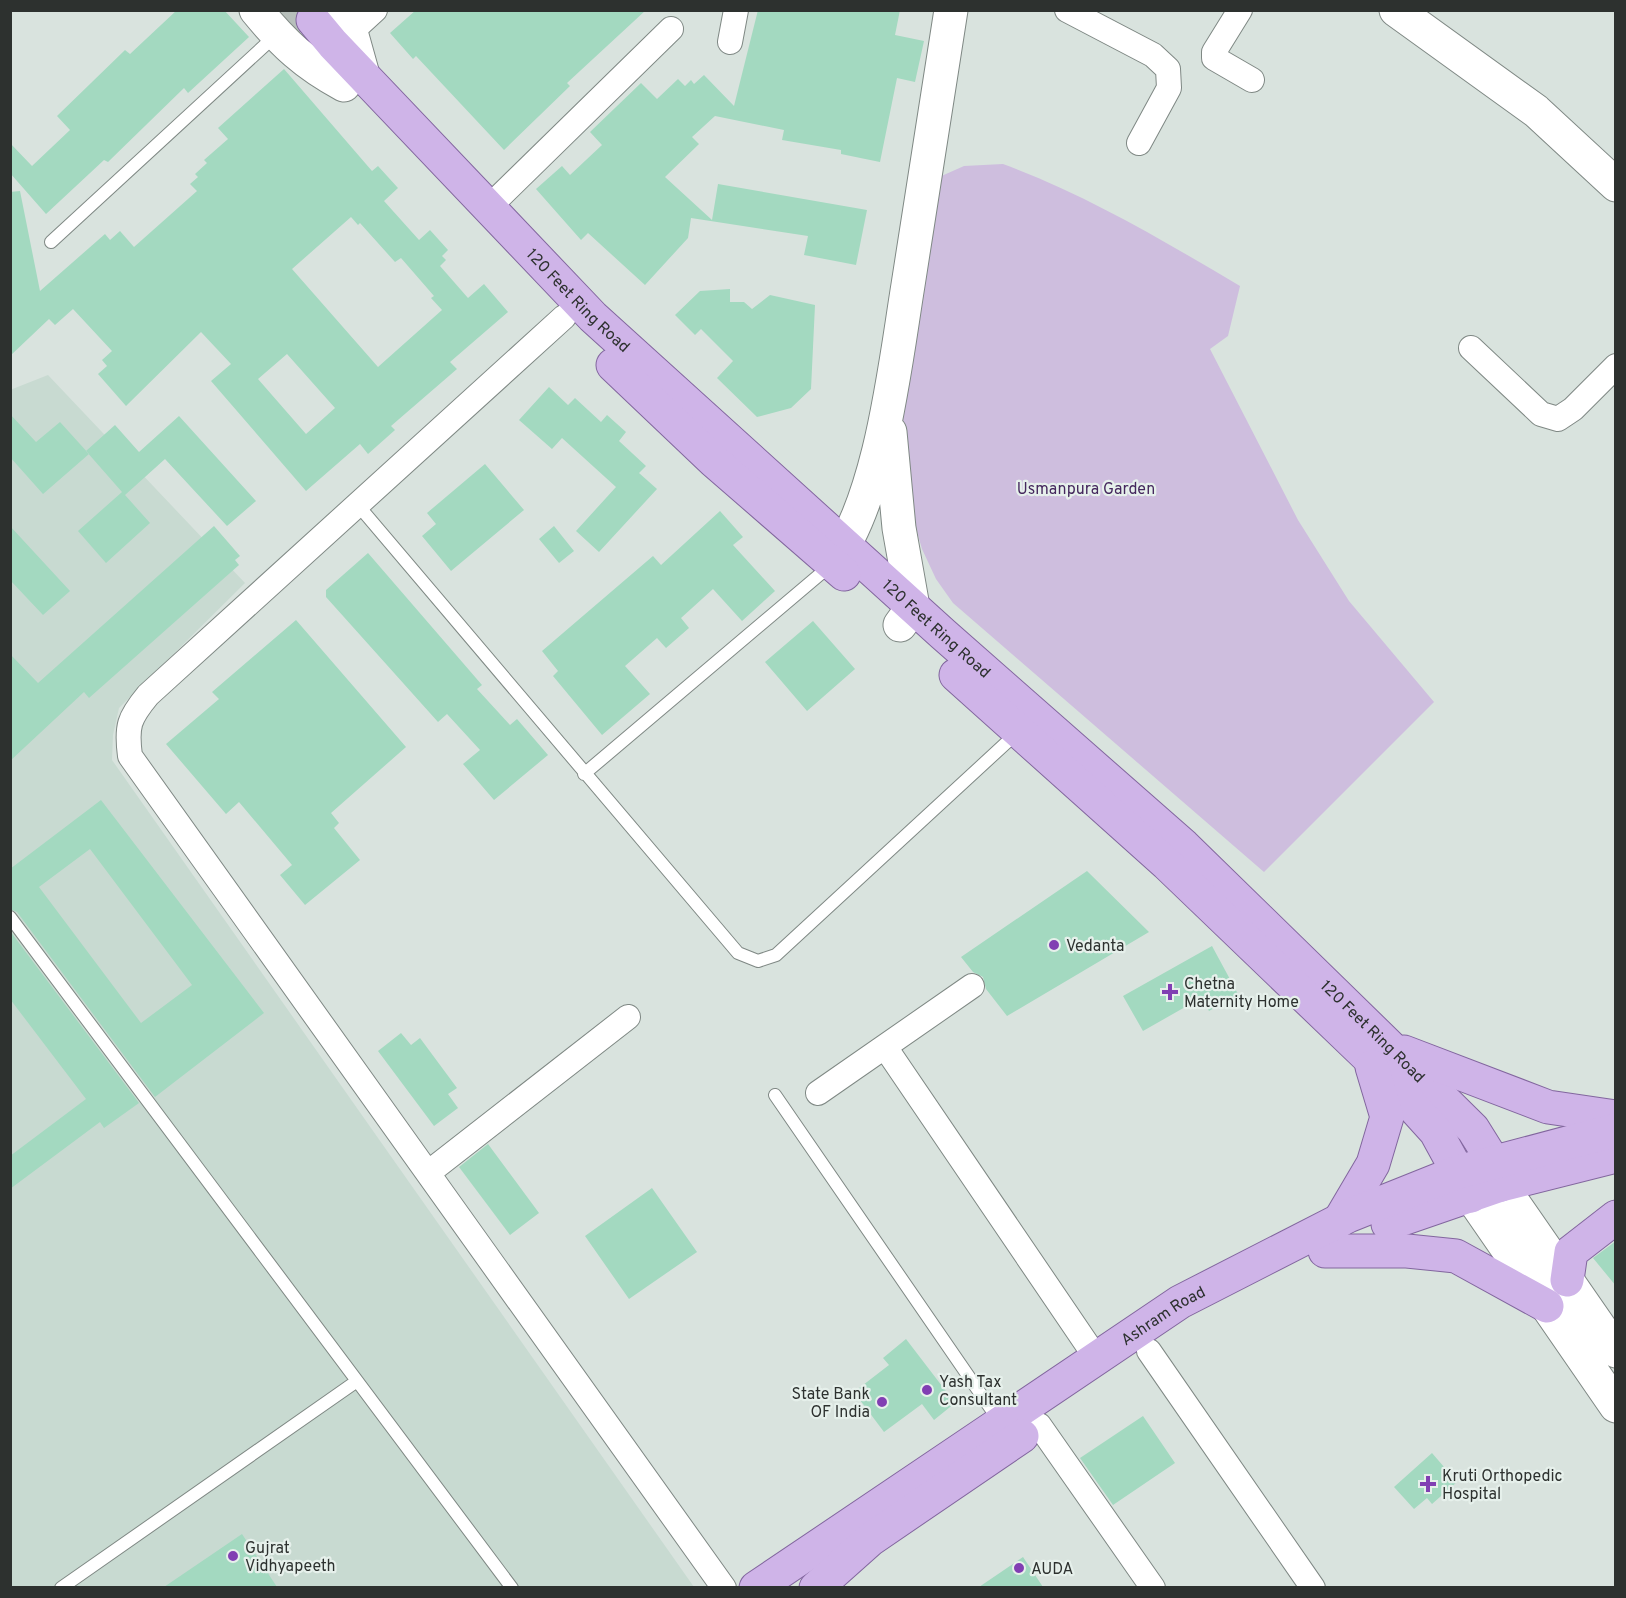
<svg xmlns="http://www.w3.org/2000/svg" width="1626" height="1598" font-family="Overpass,sans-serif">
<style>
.built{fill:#c8dad1}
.green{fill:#cebede}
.building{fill:#a3d9c0;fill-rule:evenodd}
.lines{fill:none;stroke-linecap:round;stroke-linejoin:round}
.primary-tunnel{stroke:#b7bfbb;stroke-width:33;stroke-dasharray:33 16;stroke-linecap:butt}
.lane-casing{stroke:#7f8884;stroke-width:14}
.street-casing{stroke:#7f8884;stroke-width:26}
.secondary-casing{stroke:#7f8884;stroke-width:35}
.primary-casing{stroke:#82669e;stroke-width:35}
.lane{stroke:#fff;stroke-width:12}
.street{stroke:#fff;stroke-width:24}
.secondary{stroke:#fff;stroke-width:33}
.primary{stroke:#cfb4e8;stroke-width:33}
.poi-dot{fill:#813fb3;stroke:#e6f0eb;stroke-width:2}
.labels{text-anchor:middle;stroke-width:4.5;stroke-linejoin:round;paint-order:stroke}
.street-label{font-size:16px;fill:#2d312f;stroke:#e6f0eb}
.park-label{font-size:16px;fill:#45285e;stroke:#e6f0eb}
.poi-label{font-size:16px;fill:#2d312f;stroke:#e6f0eb;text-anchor:start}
</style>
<rect width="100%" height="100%" fill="#d9e3de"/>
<path class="built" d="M 48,375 L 245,583 L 119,708 L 113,735 L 112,760 L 694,1587 L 11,1588 L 10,390 Z"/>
<path class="green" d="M 1003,164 C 1089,196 1162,240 1240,286 L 1228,336 L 1210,349 L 1298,520 L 1349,601 L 1434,702 L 1264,872 L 953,603 L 936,579 L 922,549 L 915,525 L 902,411 L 937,178 L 964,166 Z"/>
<path class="building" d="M 177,10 L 224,10 L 249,37 L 188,93 L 184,88 L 108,162 L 104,160 L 46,214 L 10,173 L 10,143 L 32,166 L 70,130 L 57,116 L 125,50 L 130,54 Z
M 416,10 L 646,10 L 567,83 L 570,86 L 504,150 L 416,56 L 413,59 L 390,33 Z
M 758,10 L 900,10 L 895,35 L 924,41 L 915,82 L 897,78 L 880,162 L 841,154 L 841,150 L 782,140 L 784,130 L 715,116 L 692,137 L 699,144 L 665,177 L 712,220 L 718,184 L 867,210 L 856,265 L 804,255 L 808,236 L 691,218 L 688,238 L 645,285 L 588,233 L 581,240 L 536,189 L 562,166 L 570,175 L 602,145 L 590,132 L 641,83 L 657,99 L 678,79 L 685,86 L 691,80 L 694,84 L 704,75 L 734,106 Z
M 284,69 L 372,171 L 378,166 L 398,188 L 384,201 L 419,240 L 430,230 L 448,250 L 442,256 L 446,260 L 440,266 L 468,298 L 484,284 L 508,312 L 450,362 L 457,369 L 391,426 L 395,430 L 368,454 L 360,444 L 306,491 L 211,381 L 231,364 L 201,332 L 126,406 L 98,374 L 107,366 L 102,360 L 112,351 L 73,309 L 55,325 L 49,319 L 10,356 L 10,192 L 20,191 L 40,291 L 105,234 L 110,240 L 120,231 L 134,247 L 197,191 L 190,184 L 198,177 L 195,174 L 207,163 L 204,160 L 228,139 L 218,128 ZM 351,217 L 358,225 L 360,223 L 395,262 L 401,258 L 434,296 L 431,298 L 442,310 L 378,367 L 292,269 ZM 287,354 L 335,408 L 306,434 L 258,379 Z
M 730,289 L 730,302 L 744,302 L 752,309 L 770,295 L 815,305 L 811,389 L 791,408 L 757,417 L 717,378 L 733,361 L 701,329 L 695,335 L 675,315 L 700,291 Z
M 549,387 L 568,405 L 575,398 L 601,422 L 607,415 L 626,432 L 619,441 L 646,466 L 639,473 L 657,489 L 599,552 L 576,531 L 616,487 L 562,438 L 552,449 L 519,420 Z
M 10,414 L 36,442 L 60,422 L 89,454 L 43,494 L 10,457 Z
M 179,416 L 256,501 L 227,526 L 165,459 L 125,495 L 150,523 L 106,563 L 78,531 L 122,492 L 86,451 L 115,425 L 139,452 Z
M 485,464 L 524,510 L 451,571 L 422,536 L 436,524 L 427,513 Z
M 720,511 L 743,537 L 733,545 L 775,591 L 742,621 L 713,589 L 681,618 L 689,628 L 666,648 L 657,638 L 625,666 L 650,694 L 602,735 L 553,676 L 558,671 L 542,651 L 653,556 L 661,565 Z
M 10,526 L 70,591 L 43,615 L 10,580 Z
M 214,526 L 240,556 L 235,560 L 239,565 L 89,698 L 84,692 L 10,761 L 10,654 L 38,683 Z
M 554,526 L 574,551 L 559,563 L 539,539 Z
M 368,553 L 482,685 L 477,689 L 510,725 L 517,719 L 548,755 L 494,800 L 463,764 L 480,750 L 447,714 L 438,722 L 326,597 L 326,590 Z
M 296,620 L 406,747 L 331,813 L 339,823 L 334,828 L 360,860 L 305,905 L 280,875 L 292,865 L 239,802 L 226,814 L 166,744 L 219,699 L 212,692 Z
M 813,621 L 855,669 L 807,711 L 765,662 Z
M 101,800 L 264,1013 L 155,1097 L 17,912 L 10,909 L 10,869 ZM 90,849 L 192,985 L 141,1023 L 39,887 Z
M 1087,871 L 1149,932 L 1007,1016 L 986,989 L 983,977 L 973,972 L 961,957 Z
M 10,931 L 139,1103 L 104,1128 L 100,1122 L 10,1189 L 10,1156 L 86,1099 L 10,999 Z
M 1212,946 L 1238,994 L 1209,1011 L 1201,998 L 1143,1031 L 1123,996 Z
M 401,1033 L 411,1045 L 420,1038 L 457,1088 L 448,1094 L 458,1108 L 434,1126 L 378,1051 Z
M 488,1144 L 539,1213 L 510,1235 L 459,1167 Z
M 652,1188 L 697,1252 L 629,1299 L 585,1236 Z
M 1616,1241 L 1616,1286 L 1593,1258 Z
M 906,1339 L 955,1403 L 934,1420 L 922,1404 L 884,1432 L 854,1392 L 889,1365 L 883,1358 Z
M 1143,1416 L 1175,1463 L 1113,1505 L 1080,1458 Z
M 1432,1453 L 1457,1482 L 1432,1504 L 1427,1498 L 1414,1509 L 1394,1487 Z
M 242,1534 L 277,1587 L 164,1587 Z
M 1023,1557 L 1043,1587 L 979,1587 Z"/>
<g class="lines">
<path class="primary-tunnel" d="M 281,10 L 299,33"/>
<defs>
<path id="lane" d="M 51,242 L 276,35
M 357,504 L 738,953 L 758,961 L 776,955 L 1018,732
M 584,774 L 831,565
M 10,917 L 512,1588
M 775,1095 L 1000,1422
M 61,1588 L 357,1381"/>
<path id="street" d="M 1067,10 L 1153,55 L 1168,69 L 1169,88 L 1139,143
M 1240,10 L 1214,52 L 1214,58 L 1252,80
M 351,32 L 375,10
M 730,42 L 736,10
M 489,207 L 671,29
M 564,317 L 148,695 C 129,718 126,726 130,756 L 724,1588
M 1471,348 L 1541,414 L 1558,419 L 1573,409 L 1616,366
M 885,1047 L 1097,1359
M 818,1093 L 972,986
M 428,1173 L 628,1017
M 1149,1351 L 1313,1588
M 1039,1425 L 1153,1588"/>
<path id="secondary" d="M 256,10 C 284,44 305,64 344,85
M 334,10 L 351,32 L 363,75
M 1396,10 L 1536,111 L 1616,185
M 890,432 L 899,528 L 913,607 L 900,625
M 832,564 C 881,499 895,365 908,285 C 922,193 937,102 951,10
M 1501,1185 L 1616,1351
M 1471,1196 L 1616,1406"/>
<g id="primary">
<path id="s1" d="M 313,20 L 333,44 L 593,317 L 943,634 L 1184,846 L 1389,1046 L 1473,1129 L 1493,1161 L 1501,1185"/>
<path d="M 613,365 L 714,461 L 844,574"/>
<path d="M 956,675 L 1167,864 L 1369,1058 L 1436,1132 L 1471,1196"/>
<path d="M 1404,1052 L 1548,1107 L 1616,1117"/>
<path d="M 1340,1220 L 1373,1164 L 1387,1117 L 1372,1067"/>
<path d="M 1388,1224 L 1501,1185 L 1616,1156"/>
<path d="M 1325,1251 L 1407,1251 L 1456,1256 L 1547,1306"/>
<path d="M 1567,1280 L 1571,1252 L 1616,1217"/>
<path id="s2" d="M 756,1588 L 1180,1302 L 1348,1216 L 1458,1172 L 1616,1130"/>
<path d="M 816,1588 L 871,1539 L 1022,1436"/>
</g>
</defs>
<use href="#lane" class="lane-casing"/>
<use href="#street" class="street-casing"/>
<use href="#secondary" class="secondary-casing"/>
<use href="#primary" class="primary-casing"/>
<use href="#lane" class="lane"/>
<use href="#street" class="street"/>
<use href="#secondary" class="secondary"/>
<use href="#primary" class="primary"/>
</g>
<g class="poi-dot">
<circle cx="1054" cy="945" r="6"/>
<path d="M1167 983h6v6h6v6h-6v6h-6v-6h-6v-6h6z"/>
<circle cx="927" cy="1390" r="6"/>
<circle cx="882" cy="1402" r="6"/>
<path d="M1425 1475h6v6h6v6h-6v6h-6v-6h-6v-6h6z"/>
<circle cx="233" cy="1556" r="6"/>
<circle cx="1019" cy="1568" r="6"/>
</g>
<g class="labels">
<g class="street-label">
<text dy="6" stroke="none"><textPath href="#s1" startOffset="386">120 Feet Ring Road</textPath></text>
<text dy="6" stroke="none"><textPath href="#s1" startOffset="872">120 Feet Ring Road</textPath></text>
<text dy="6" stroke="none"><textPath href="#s1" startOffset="1466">120 Feet Ring Road</textPath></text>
<text dy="6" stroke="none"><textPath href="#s2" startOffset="490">Ashram Road</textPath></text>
</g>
<g class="park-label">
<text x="1086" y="494">Usmanpura Garden</text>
</g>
<g class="poi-label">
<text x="1066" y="951">Vedanta</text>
<text x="1184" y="989">Chetna<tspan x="1184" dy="18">Maternity Home</tspan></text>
<text x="939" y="1387">Yash Tax<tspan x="939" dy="18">Consultant</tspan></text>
<text x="870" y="1399" text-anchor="end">State Bank<tspan x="870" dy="18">OF India</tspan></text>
<text x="1442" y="1481">Kruti Orthopedic<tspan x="1442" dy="18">Hospital</tspan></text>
<text x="245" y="1553">Gujrat<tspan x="245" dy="18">Vidhyapeeth</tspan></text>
<text x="1031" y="1574">AUDA</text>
</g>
</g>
<rect width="1626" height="1598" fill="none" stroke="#2d312f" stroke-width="24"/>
</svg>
